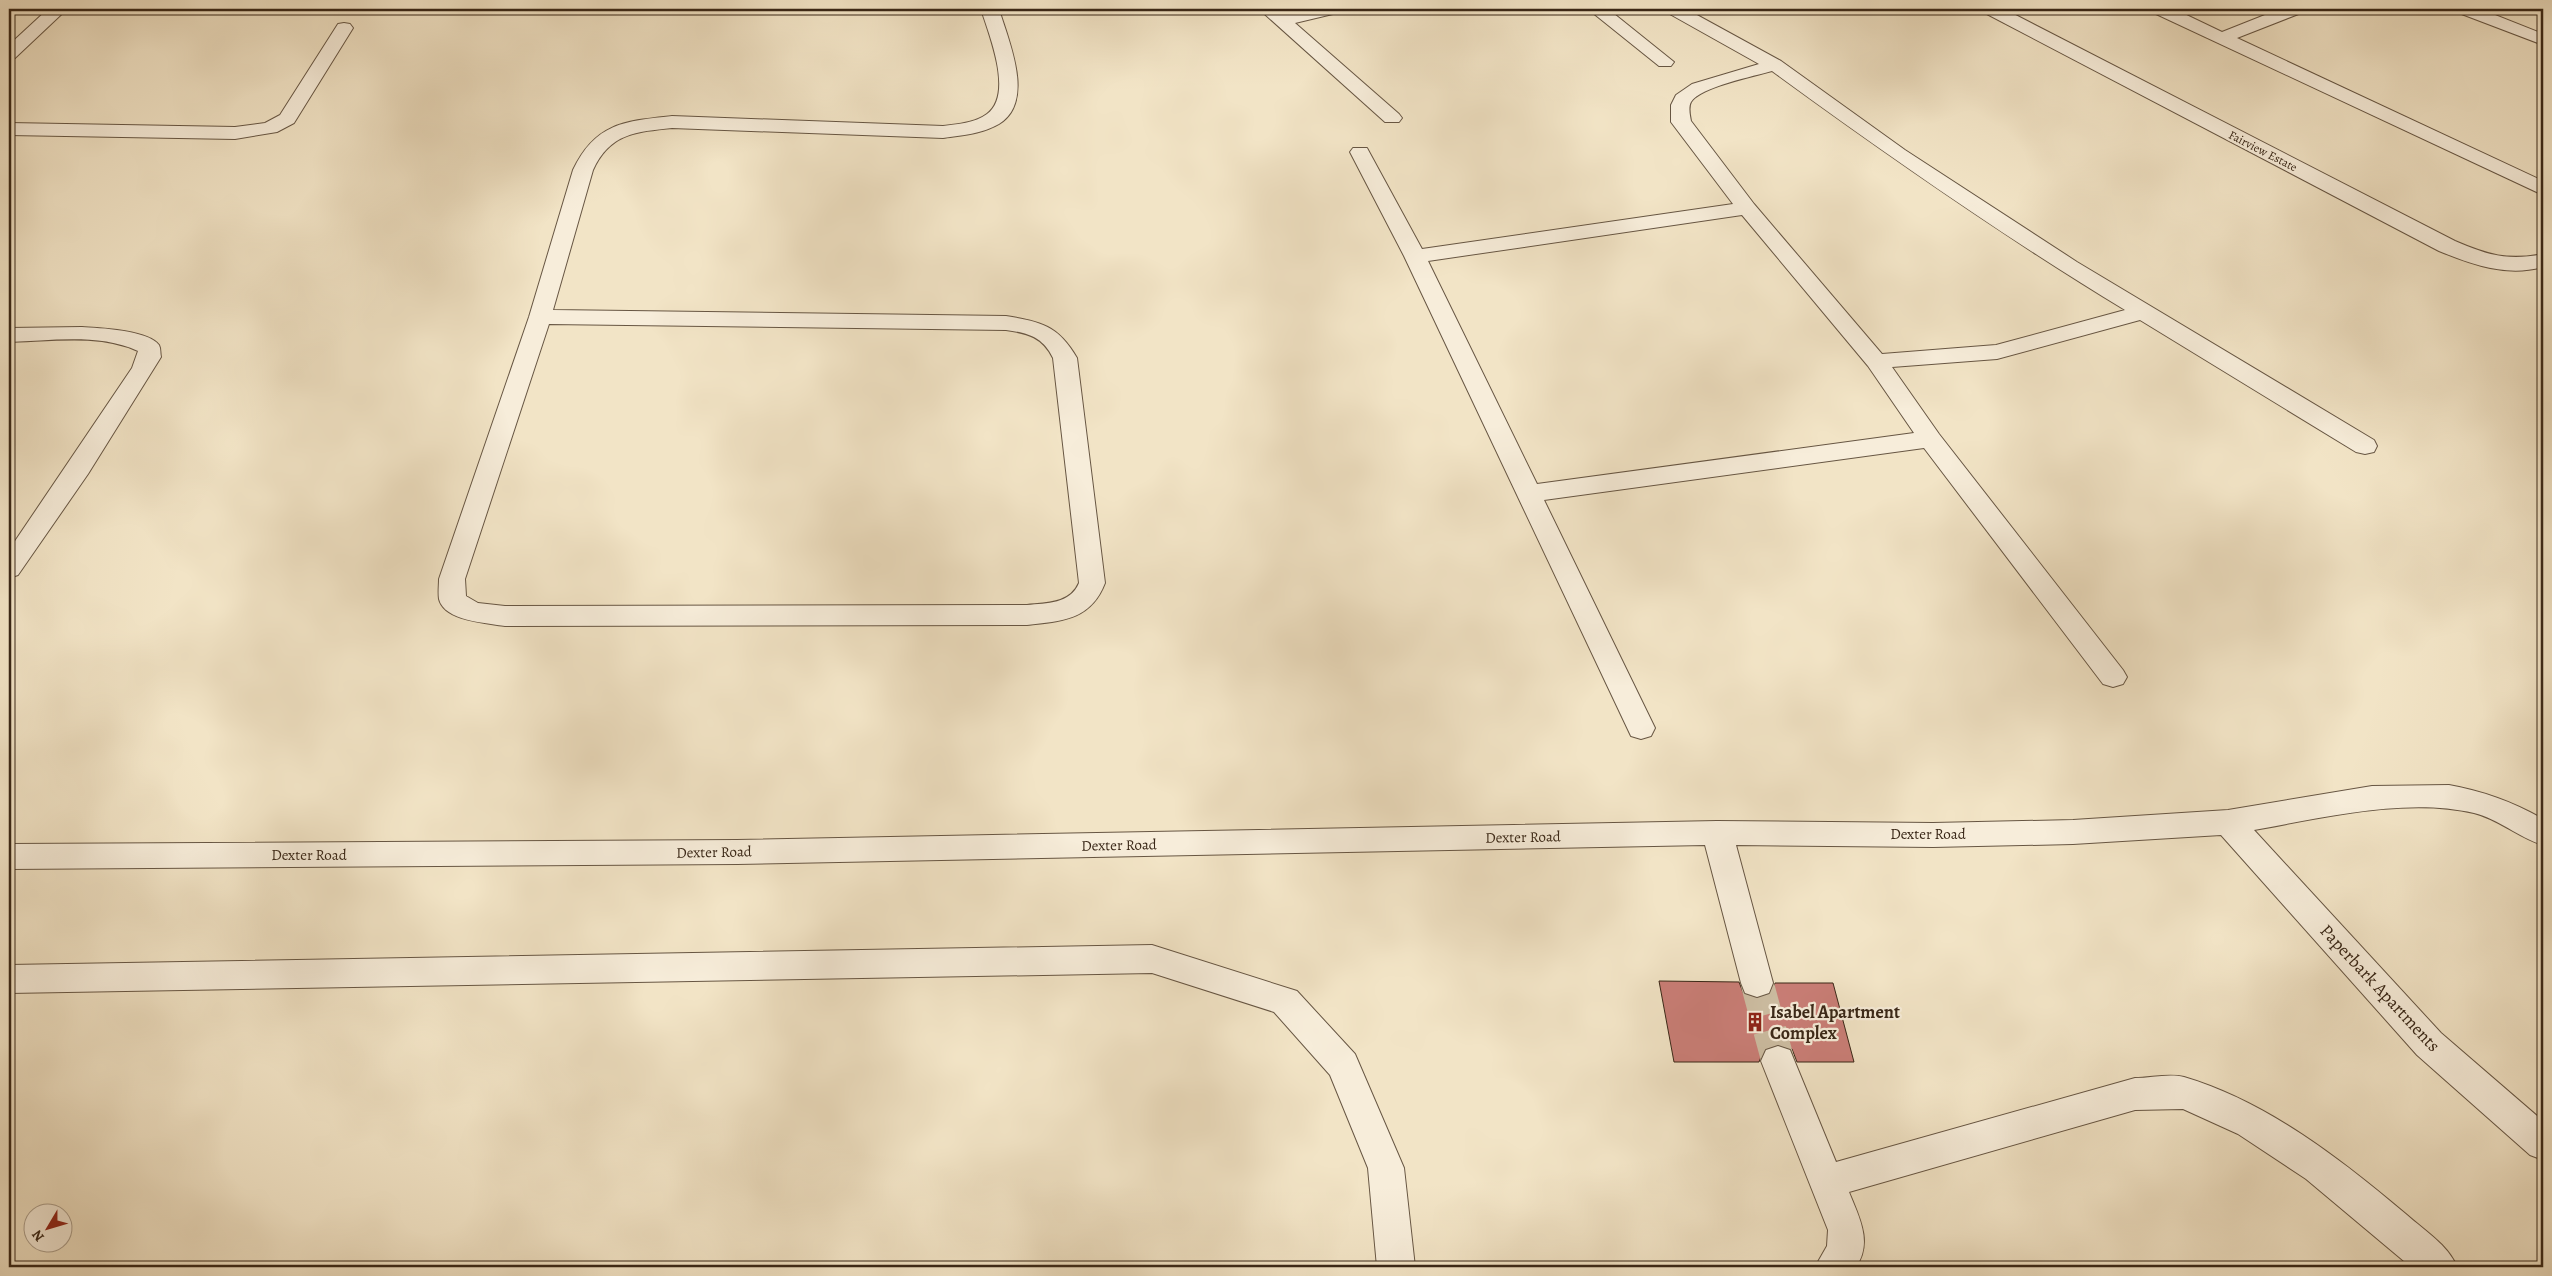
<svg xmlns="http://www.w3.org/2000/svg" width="2552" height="1276" font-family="Alegreya,serif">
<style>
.building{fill:#ca7e77;stroke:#392717}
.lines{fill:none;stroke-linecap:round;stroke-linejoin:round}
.minor-tunnel{stroke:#cdbea3;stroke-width:33;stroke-dasharray:33 16;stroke-linecap:butt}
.minor-casing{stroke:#675643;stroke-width:2}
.minor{fill:#f7edda;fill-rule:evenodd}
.labels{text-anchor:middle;stroke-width:4.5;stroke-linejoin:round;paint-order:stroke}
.far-street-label{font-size:12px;fill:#392717;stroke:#f7edda}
.street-label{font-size:15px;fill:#392717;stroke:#f7edda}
.near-street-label{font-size:18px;fill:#392717;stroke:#f7edda}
.near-poi-label{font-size:18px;font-weight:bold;fill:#392717;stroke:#f7edda;text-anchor:start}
</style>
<rect width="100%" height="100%" fill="#f2e4c6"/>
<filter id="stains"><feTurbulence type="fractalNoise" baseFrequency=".004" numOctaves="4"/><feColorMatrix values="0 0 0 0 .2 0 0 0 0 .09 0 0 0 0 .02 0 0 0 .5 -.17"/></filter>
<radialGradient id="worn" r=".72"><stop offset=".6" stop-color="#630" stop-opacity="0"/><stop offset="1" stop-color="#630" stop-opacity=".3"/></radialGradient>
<path class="building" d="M 1659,981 L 1739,982 L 1744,995 L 1756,999 L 1770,995 L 1775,983 L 1833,983 L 1854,1062 L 1797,1062 L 1792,1049 L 1779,1044 L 1764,1049 L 1759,1062 L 1674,1062 Z"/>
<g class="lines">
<path class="minor-tunnel" d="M 1757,983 L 1778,1061"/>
<defs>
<path id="minor" d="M 48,9 L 67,9 L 15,58 L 9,59 L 9,45 Z
M 981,9 L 999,9 C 1008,40 1036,101 999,124 C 982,134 962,135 943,138 L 672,128 C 636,132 610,133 593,170 L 553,310 L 1006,316 C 1041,322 1058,325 1077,358 L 1105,583 C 1091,620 1062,621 1027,625 L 505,626 C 487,623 444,621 439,599 C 438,593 439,585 439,579 L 529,317 L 573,170 C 595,123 625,121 672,116 L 943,126 C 957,124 975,123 987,114 C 1014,94 989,35 981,9 ZM 549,324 L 1006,330 C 1028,333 1043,337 1053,358 L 1079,583 C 1070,604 1047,603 1027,605 L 505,606 L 478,603 L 466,596 L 465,579 Z
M 1259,9 L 1278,9 L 1285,15 L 1311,9 L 1340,9 L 1337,13 L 1295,23 L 1399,114 L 1402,118 L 1399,122 L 1385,122 Z
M 1588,9 L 1608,9 L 1674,62 L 1671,66 L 1659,66 Z
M 1665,9 L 1686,9 L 1781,61 L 1905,150 L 2077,262 L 2374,440 L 2377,446 L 2374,452 L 2365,454 L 2356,452 L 2140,320 L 1997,359 L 1892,367 L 1939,434 L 2123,670 L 2127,677 L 2123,684 L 2113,687 L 2103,684 L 1924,448 L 1544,500 L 1655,728 L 1651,736 L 1641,739 L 1631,736 L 1404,256 L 1350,152 L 1353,148 L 1367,148 L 1422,249 L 1733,204 L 1671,122 L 1671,105 L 1676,95 L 1692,84 L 1759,64 L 1668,13 ZM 1772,71 C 1887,155 2003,236 2125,310 L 1996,345 L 1882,354 L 1754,204 L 1691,121 C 1690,116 1688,107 1691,102 C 1700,87 1755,76 1772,71 ZM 1742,215 L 1868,366 L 1914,433 L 1537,484 L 1428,261 Z
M 1982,9 L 2004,9 L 2455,241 C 2487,255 2508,261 2543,254 L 2543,267 C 2507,277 2473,265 2439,251 L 1985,13 Z
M 2151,9 L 2174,9 L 2222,32 L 2280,9 L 2304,9 L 2301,13 L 2237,38 L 2543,181 L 2543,195 L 2154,13 Z
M 2456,9 L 2480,9 L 2543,34 L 2543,45 L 2459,13 Z
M 344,23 L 350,24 L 353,28 L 294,123 L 277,132 L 235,139 L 9,135 L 9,123 L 235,127 L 265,123 L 280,115 L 338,24 Z
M 82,327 C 99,328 148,330 159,345 C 161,349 160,353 161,357 L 88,474 L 18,575 L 9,578 L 9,550 L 132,368 L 138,351 C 99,333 50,341 9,342 L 9,328 Z
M 2449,785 C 2483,791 2513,802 2543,819 L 2543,845 C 2519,838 2499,819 2474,813 C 2406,797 2322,818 2254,830 L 2441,1033 L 2543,1121 L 2543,1160 L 2530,1155 L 2417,1055 L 2221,835 L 2073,844 L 1933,847 L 1736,845 L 1773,983 L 1769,993 L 1757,997 L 1745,993 L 1741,983 L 1705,845 L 737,864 L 9,869 L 9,844 L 737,840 L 1717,821 L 1933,823 L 2073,820 L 2228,810 L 2372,786 Z
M 1152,945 L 1297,991 L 1355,1054 L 1404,1168 L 1415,1267 L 1377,1267 L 1368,1168 L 1330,1075 L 1274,1012 L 1152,973 L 9,993 L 9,965 Z
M 1778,1046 L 1790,1050 L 1836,1162 L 2135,1078 C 2151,1078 2169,1073 2184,1077 C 2268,1102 2342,1160 2407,1215 C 2425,1231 2448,1245 2457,1267 L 2411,1267 L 2306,1179 L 2238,1134 L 2183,1109 L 2135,1110 L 1849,1192 C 1859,1217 1873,1242 1856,1267 L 1815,1267 L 1827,1246 L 1828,1230 L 1761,1061 L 1766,1050 Z"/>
</defs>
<use href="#minor" class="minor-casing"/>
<use href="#minor" class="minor"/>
</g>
<defs>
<symbol id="building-bare" viewBox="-9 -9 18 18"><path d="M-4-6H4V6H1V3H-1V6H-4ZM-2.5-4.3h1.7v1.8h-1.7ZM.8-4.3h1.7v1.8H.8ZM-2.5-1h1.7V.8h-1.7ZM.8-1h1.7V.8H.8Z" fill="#8f2418" stroke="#f7edda" stroke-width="2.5" paint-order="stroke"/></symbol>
</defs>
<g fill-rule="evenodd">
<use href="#building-bare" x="1741" y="1008" width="28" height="28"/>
</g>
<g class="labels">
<g class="far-street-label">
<text transform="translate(2263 151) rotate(27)" y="4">Fairview Estate</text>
</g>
<g class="street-label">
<text x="1928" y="839">Dexter Road</text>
<text transform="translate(1523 837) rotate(-1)" y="5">Dexter Road</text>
<text transform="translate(1119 845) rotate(-1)" y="5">Dexter Road</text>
<text transform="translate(714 852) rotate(-1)" y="5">Dexter Road</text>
<text x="309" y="860">Dexter Road</text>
</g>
<g class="near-street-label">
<text transform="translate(2380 988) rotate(47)" y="6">Paperbark Apartments</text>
</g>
<g class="near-poi-label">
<text x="1770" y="1018">Isabel Apartment<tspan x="1770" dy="21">Complex</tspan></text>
</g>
</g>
<rect width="2552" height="1276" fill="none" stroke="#f2e4c6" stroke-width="30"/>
<rect x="10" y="10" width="2532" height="1256" fill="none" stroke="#392717" stroke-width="2.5"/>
<rect x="15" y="15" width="2522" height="1246" fill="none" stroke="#392717"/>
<g transform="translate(48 1228) rotate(232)"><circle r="24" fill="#f7edda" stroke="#ab9e8c"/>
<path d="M0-4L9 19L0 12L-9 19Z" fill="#8f2418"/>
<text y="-8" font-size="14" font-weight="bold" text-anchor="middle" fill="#392717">N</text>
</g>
<rect width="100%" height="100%" filter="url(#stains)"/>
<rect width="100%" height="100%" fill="url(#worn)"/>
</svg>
